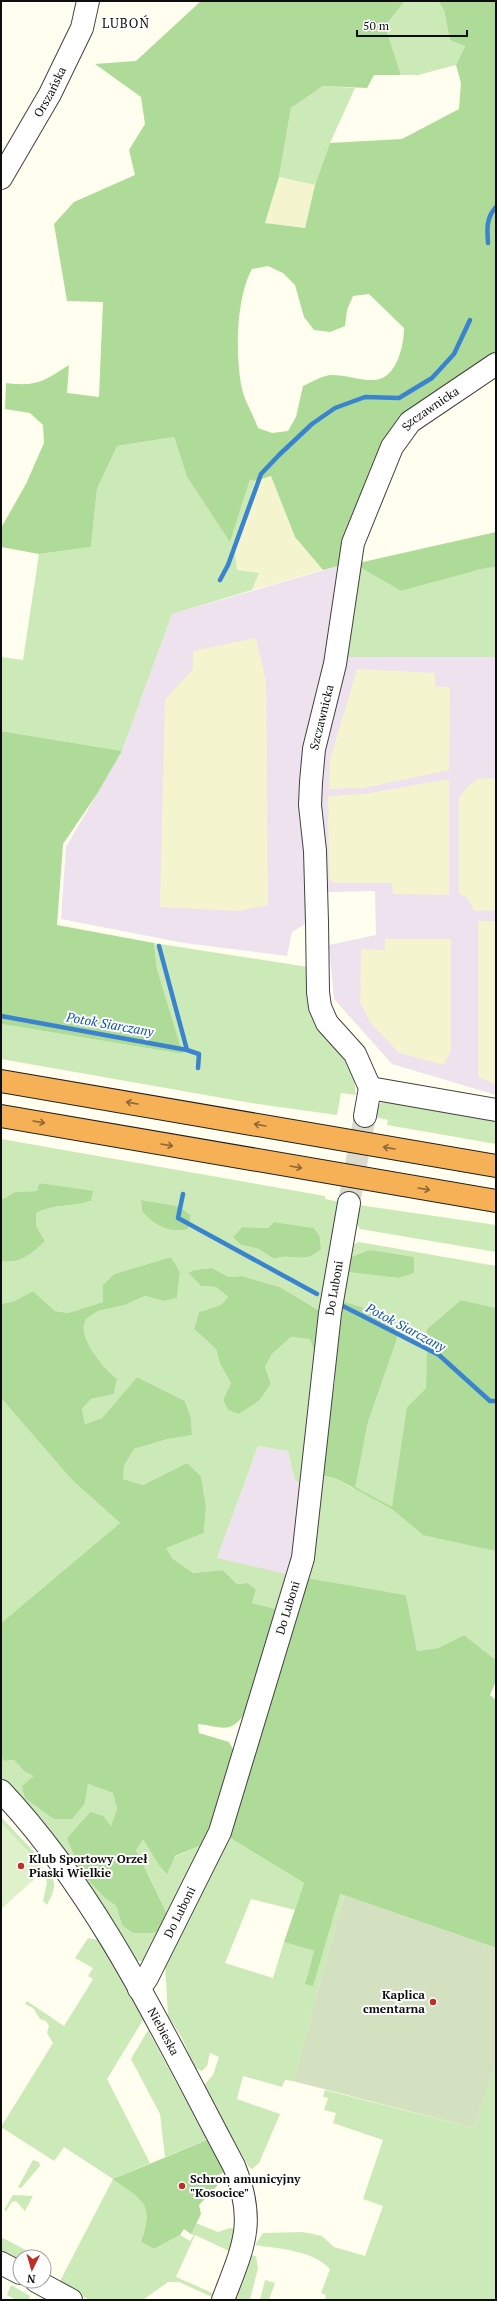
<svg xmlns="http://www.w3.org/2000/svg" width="497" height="2301" font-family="'PT Serif',serif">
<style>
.industrial{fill:#ede2ed}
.farmland{fill:#f4f5cf}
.green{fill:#cceab8;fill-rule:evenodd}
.forest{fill:#aedb97;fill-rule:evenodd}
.cemetery{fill:#d3e1c0}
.pitch{fill:#dff1ca}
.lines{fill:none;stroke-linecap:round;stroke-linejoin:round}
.stream{stroke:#3983cf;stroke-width:4.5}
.minor-tunnel{stroke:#dbdacd;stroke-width:22;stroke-dasharray:22 11;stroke-linecap:butt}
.minor-casing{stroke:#414141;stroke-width:24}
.highway-casing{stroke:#1f1f1f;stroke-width:24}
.minor{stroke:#fff;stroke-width:22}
.highway{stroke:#f6b156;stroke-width:22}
.oneway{stroke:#8e6836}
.poi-dot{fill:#c02e24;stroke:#fff;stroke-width:1.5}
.labels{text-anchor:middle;stroke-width:4;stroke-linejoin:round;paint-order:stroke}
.street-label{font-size:12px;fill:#0e0e0e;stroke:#fff}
.poi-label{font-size:12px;font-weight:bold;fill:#0e0e0e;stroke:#fff;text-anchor:start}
.neighbourhood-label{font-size:13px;letter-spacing:1px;fill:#0e0e0e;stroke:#fff}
.water-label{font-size:13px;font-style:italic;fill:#1555a2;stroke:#fff}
</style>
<rect width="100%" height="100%" fill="#fffeef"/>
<path class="industrial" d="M 496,532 L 496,1095 L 392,1064 L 334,999 L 329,945 L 376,935 L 375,891 L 328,892 L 324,880 L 319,787 L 325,732 L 347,652 Z
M 342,565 L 307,923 L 292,932 L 287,956 L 184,943 L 61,919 L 66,847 L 122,751 L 172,614 Z
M 258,1446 L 288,1451 L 294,1478 L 301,1484 L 300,1515 L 290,1576 L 217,1558 Z"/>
<path class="farmland" d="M 279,177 L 315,185 L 305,228 L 265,223 Z
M 271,476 L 295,537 L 323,570 L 252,590 L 256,581 L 237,570 L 235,551 L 255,481 Z
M 256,638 L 266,681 L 268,905 L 240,911 L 160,907 L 165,700 L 193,669 L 193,651 Z
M 357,669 L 435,673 L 435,687 L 450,687 L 449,770 L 363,788 L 329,789 L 330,760 Z
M 496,778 L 496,910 L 474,911 L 467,897 L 459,894 L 459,798 L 467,787 L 478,779 Z
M 449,779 L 449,895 L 393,894 L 392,883 L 334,883 L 329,878 L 328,796 L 365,794 Z
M 478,921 L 496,921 L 496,1085 L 478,1077 Z
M 385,939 L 451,939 L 451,1050 L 444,1065 L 399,1053 L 370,1022 L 360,1002 L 361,949 L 385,950 Z"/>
<path class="green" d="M 405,1 L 438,1 L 444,10 L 450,39 L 465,46 L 456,65 L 418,75 L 401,75 L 385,26 Z
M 323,86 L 355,88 L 330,143 L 315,185 L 279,177 L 291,108 Z
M 174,437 L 187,477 L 230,541 L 250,478 L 255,481 L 235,551 L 237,570 L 259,573 L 252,590 L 172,614 L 122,751 L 1,731 L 1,657 L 23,660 L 39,554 L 91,547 L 97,489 L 117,446 Z
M 354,564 L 401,591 L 485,568 L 496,567 L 496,657 L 345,657 Z
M 154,943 L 308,967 L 331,1039 L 353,1072 L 356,1095 L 341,1093 L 337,1115 L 251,1103 L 1,1059 L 1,1024 L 183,1054 L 157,969 Z
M 388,1098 L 496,1117 L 496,1144 L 387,1125 L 388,1120 L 375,1117 L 377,1106 Z
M 1,1139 L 325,1196 L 325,1199 L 341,1202 L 323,1313 L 320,1382 L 304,1483 L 298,1483 L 294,1478 L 288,1451 L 258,1446 L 217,1558 L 290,1575 L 298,1545 L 300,1513 L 304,1514 L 297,1558 L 280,1610 L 252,1603 L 256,1590 L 248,1583 L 237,1584 L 223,1570 L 193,1573 L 172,1558 L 165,1548 L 204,1533 L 206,1506 L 201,1476 L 187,1463 L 143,1485 L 123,1479 L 124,1466 L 134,1449 L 168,1439 L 192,1435 L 191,1418 L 185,1401 L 137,1377 L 102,1418 L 85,1424 L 82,1409 L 91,1399 L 114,1394 L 117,1379 C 105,1369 86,1347 84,1331 C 83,1328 85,1322 86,1319 L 98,1311 L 125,1305 L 145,1296 L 164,1301 L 177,1298 L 180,1272 L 171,1257 L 114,1274 L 103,1285 L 103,1302 L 68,1313 L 55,1311 L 33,1291 L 14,1301 L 1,1304 L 1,1261 C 19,1265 33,1253 45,1241 L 36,1226 L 36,1213 C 52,1204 73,1207 91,1201 L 92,1192 L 39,1183 L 37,1191 L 15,1192 L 1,1200 ZM 141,1200 L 178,1206 L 191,1215 L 188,1229 C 169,1234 155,1225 142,1212 ZM 274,1222 L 314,1228 L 320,1237 L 321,1249 C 302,1266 295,1252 274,1259 L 259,1249 L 241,1245 L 234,1236 L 242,1227 L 268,1228 ZM 212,1268 L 229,1277 L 242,1276 L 280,1287 L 323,1313 L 317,1354 L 310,1339 L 291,1337 L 272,1354 L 265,1367 L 271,1384 L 259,1401 L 239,1414 L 228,1410 L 223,1400 L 231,1383 L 220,1364 L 216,1349 L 194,1329 L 199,1312 L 221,1305 L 228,1297 L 216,1287 L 201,1286 L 188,1273 L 194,1270 Z
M 359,1205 L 496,1225 L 496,1252 L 360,1229 L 356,1223 Z
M 359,1242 L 496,1266 L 496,1308 L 461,1300 L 427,1329 L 426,1388 L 407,1407 L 485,1548 L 496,1551 L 496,1660 L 464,1635 L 438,1648 L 417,1651 L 406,1595 L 307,1578 L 318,1474 L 337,1479 L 354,1489 L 368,1422 L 397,1339 L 341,1301 L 347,1272 L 398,1278 L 349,1258 L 352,1245 Z
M 1,1398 L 71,1479 L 120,1523 L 1,1623 Z
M 1,1757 L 4,1761 L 14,1760 L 24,1771 L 27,1770 L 85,1803 L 88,1784 L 113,1793 L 117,1809 L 111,1827 L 90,1812 L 67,1838 L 105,1898 L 116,1906 L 122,1925 L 162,1929 L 144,1961 L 132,1961 L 30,1810 L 1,1779 Z
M 1,1817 L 37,1855 L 34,1858 L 1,1823 Z
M 227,1836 L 304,1883 L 295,1910 L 251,1899 L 225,1963 L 273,1978 L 284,1942 L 314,1951 L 305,1984 L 340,1894 L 344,1895 L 293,2081 L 285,2080 L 282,2087 L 243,2076 L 237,2099 L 280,2114 L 259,2163 L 252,2169 L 249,2167 L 206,2091 L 204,2085 L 213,2075 L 219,2057 L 210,2053 L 207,2066 L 202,2071 L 195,2068 L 182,2038 L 168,2016 L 165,1963 Z
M 143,1838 L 158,1864 L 202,1845 L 168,1916 L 136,1850 Z
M 48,1873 C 59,1883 53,1893 47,1905 L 43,1901 L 47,1883 L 45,1876 Z
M 88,1938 L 98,1940 L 143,2020 L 107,2079 L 150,2163 L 114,2179 C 144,2202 154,2202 141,2242 L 154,2249 L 180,2235 L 190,2241 L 194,2235 L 191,2234 L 196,2223 L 218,2232 L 230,2228 L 235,2229 L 228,2258 L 229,2251 L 195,2235 L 176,2277 L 215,2294 L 214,2298 L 179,2282 L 168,2282 L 143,2300 L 89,2300 L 59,2283 L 113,2179 L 64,2147 L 54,2161 L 1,2127 L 53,2043 L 47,2033 L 49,2026 L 46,2021 L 40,2019 L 33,2008 L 25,2004 L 27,2001 L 64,2026 L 105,1960 L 93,1979 L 88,1976 L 93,1968 L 75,1958 Z
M 148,2030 L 207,2140 L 165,2157 L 160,2114 L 131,2059 Z
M 496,2063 L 496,2300 L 325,2300 L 326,2295 L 321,2293 L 330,2269 C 312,2250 280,2249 255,2245 L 263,2233 L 303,2232 L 322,2236 L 334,2247 L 365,2256 L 383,2206 L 363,2199 L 383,2140 L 333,2123 L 336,2113 L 324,2110 L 328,2098 L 323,2097 L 325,2090 L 474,2128 Z
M 33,2160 L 39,2162 L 40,2166 L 21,2188 L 18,2187 Z
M 13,2195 L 33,2196 L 25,2211 L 16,2201 L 12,2202 L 6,2211 L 4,2210 Z
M 1,2237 L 39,2257 L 20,2257 L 20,2262 L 1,2252 Z
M 246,2254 L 256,2256 L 258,2268 L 250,2300 L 231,2300 Z
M 265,2280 L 275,2283 L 269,2300 L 260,2300 Z
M 11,2285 L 30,2296 L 28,2300 L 16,2300 L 7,2295 Z"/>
<path class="forest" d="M 201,1 L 405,1 L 385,26 L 401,75 L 374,75 L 367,88 L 323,86 L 291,108 L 279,177 L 265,223 L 305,228 L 315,185 L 330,143 L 402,139 L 459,109 L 461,83 L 456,65 L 465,46 L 450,40 L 444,10 L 438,1 L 496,1 L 496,358 L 392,429 L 342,565 L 323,570 L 295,537 L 271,476 L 255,481 L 250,479 L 230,542 L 187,477 L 174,437 L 117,446 L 97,489 L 91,547 L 39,554 L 1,547 L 1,528 L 26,484 L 44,443 L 43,425 L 30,413 L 5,409 L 6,383 C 37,387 44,381 69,365 L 67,393 L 99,397 L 103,302 L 67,301 L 54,224 L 74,202 L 135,175 L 129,150 L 145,124 L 141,97 L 95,64 L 136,61 ZM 268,266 L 283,273 L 295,285 L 304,317 L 314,330 L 330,332 L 345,326 L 347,310 L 353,296 L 369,294 L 404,328 C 404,345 397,378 375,380 C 361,381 346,375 332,375 C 323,375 312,382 303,386 L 296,417 L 288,431 L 272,433 L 258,428 C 254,416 245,402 242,389 C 235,356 236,298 252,269 Z
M 496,532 L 496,567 L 485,568 L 401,591 L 354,564 Z
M 1,731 L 122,751 L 97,794 L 63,844 L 57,925 L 154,943 L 157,969 L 183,1054 L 1,1024 Z
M 39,1183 L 93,1191 L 91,1201 C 73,1207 52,1204 36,1213 L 36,1226 L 45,1241 C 33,1253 19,1265 1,1261 L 1,1200 L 15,1192 L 37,1191 Z
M 141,1200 L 178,1206 L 191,1215 L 188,1229 C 169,1234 155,1225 142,1212 Z
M 274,1222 L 314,1228 L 320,1237 L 321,1249 C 302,1266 295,1252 274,1259 L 259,1249 L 241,1245 L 233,1237 L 242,1227 L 268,1228 Z
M 370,1250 L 414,1257 L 414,1273 L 398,1278 L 347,1272 L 349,1258 Z
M 171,1257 L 180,1272 L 177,1298 L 164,1301 L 145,1296 L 125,1305 L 98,1311 L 86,1319 C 85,1322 83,1328 84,1331 C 86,1347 105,1369 117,1379 L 114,1394 L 91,1399 L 82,1409 L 85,1424 L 102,1418 L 137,1377 L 185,1401 L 191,1418 L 192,1435 L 168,1439 L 134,1449 L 124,1466 L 123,1479 L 143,1485 L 187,1463 L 201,1476 L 206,1506 L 204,1533 L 166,1548 L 172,1558 L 193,1573 L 223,1570 L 237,1584 L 248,1583 L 256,1590 L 252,1603 L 280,1610 L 244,1714 C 231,1735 219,1726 198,1724 L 199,1733 L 229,1742 L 234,1751 L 214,1822 L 202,1845 L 175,1856 L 167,1874 L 158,1864 L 143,1839 L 136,1850 L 168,1916 L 162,1929 L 152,1933 L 133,1933 L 122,1925 L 116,1906 L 105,1898 L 81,1872 L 67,1838 L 90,1812 L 103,1816 L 111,1826 L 117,1809 L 113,1793 L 88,1784 L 85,1803 L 72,1819 L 54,1819 L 25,1798 L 22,1786 L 34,1776 L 24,1771 L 14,1760 L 4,1761 L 1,1757 L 1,1623 L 120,1523 L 71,1479 L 1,1398 L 1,1304 L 14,1301 L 33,1291 L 55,1311 L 68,1313 L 103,1302 L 103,1285 L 114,1274 Z
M 212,1268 L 229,1277 L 242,1276 L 280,1287 L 323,1313 L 316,1355 L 310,1339 L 291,1337 L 272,1354 L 265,1367 L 271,1384 L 259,1401 L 239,1414 L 228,1410 L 223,1400 L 231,1383 L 220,1364 L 216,1349 L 194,1329 L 199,1312 L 221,1305 L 228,1297 L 216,1287 L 201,1286 L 188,1273 L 194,1270 Z
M 461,1300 L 496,1308 L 496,1551 L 423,1535 L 392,1509 L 337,1479 L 318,1474 L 335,1381 L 333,1359 L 341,1301 L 393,1317 L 397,1339 L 368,1422 L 355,1487 L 392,1507 L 407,1407 L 426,1388 L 427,1329 Z
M 307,1578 L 406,1595 L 417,1651 L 438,1648 L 464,1635 L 496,1660 L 496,1681 L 490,1695 L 496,1700 L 496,1948 L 340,1894 L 313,1986 L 305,1984 L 314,1951 L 284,1942 L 304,1883 L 227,1836 Z
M 207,2140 L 225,2172 L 216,2176 L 217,2186 L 199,2205 L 201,2214 L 191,2234 L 184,2229 L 180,2235 L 154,2249 L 141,2242 C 154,2202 144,2202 113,2179 Z"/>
<path class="cemetery" d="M 344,1895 L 496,1948 L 496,2063 L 474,2128 L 293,2081 Z"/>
<path class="pitch" d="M 1,1823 L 45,1870 L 1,1909 Z"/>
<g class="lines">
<path class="stream" d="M 488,243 C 487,229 486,218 496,207
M 220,580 L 228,565 L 261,474 L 279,455 L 312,424 L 335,408 L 365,397 L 399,398 L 432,378 L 454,354 L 470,320
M 159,946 L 187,1050
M 1,1016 L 187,1050 L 199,1054 L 198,1068
M 183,1194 L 178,1218 L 317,1294
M 339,1304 L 439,1355 L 490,1401 L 496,1401"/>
<path class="minor-tunnel" d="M 349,1203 L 365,1116"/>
<defs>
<g id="minor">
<path id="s1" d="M 1,178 L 50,94 L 82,28 L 88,1"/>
<path d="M 370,1088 L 496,1110"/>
<path id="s2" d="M 365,1116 L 370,1088 L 355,1054 L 327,1023 L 320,1007 L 318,992 L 317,922 L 315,851 L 310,805 L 311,782 L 314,749 L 335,664 L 353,543 L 392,447 L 410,422 L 496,364"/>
<path id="s3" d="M 1,1791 C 101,1897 166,2039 234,2166 C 257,2223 243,2247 223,2300"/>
<path id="s4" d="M 139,1989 L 147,1978 L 220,1832 L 303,1558 L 330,1313 L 349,1203"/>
<path d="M 1,2263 L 20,2273"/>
<path d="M 36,2281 L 71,2300"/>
</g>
<path id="highway" d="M 1,1081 L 496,1166
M 1,1116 L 496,1201"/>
</defs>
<use href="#minor" class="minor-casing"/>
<use href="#highway" class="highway-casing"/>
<use href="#minor" class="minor"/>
<use href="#highway" class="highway"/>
</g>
<defs><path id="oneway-shaft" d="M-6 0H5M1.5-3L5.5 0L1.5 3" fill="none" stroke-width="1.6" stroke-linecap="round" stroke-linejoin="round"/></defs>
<g class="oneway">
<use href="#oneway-shaft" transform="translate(132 1103) rotate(-170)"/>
<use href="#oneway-shaft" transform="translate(39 1122) rotate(10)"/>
<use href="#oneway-shaft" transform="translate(260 1125) rotate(-170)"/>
<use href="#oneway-shaft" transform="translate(167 1145) rotate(10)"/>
<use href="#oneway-shaft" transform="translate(389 1148) rotate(-170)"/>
<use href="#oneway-shaft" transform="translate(296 1167) rotate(10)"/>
<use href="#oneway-shaft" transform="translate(424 1189) rotate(10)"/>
</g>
<g class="poi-dot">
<circle cx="21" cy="1866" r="4"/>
<circle cx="433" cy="2002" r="4"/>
<circle cx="182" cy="2186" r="4"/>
</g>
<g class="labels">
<g class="street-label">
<text dy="4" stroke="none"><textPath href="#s1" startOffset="99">Orszańska</textPath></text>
<text dy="4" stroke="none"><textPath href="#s2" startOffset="752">Szczawnicka</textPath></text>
<text dy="4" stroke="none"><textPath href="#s2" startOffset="416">Szczawnicka</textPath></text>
<text dy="4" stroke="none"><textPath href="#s4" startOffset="735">Do Luboni</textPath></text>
<text dy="4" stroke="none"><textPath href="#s4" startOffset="411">Do Luboni</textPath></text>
<text dy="4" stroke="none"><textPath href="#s4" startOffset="87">Do Luboni</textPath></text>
<text dy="4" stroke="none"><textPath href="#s3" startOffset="291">Niebieska</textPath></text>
</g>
<g class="poi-label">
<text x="29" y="1863">Klub Sportowy Orzeł<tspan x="29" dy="14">Piaski Wielkie</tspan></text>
<text x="425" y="1999" text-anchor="end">Kaplica<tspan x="425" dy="14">cmentarna</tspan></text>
<text x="190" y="2183">Schron amunicyjny<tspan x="190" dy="14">"Kosocice"</tspan></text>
</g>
<g class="neighbourhood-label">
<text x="126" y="28">LUBOŃ</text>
</g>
<g class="water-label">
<text transform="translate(110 1024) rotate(10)" y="5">Potok Siarczany</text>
<text transform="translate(406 1327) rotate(28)" y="5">Potok Siarczany</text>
</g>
</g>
<rect width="497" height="2301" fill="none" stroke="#0e0e0e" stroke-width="4"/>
<g transform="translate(32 2269) rotate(185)"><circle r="19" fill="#ffffff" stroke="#9f9f9f"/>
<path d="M0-3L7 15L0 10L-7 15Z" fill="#c02e24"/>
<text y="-6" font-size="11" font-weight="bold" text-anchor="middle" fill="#0e0e0e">N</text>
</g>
<path d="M357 30v6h110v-6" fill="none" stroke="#0e0e0e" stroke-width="2"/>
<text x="363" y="30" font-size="12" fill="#0e0e0e" stroke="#ffffff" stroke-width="3" paint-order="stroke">50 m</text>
</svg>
